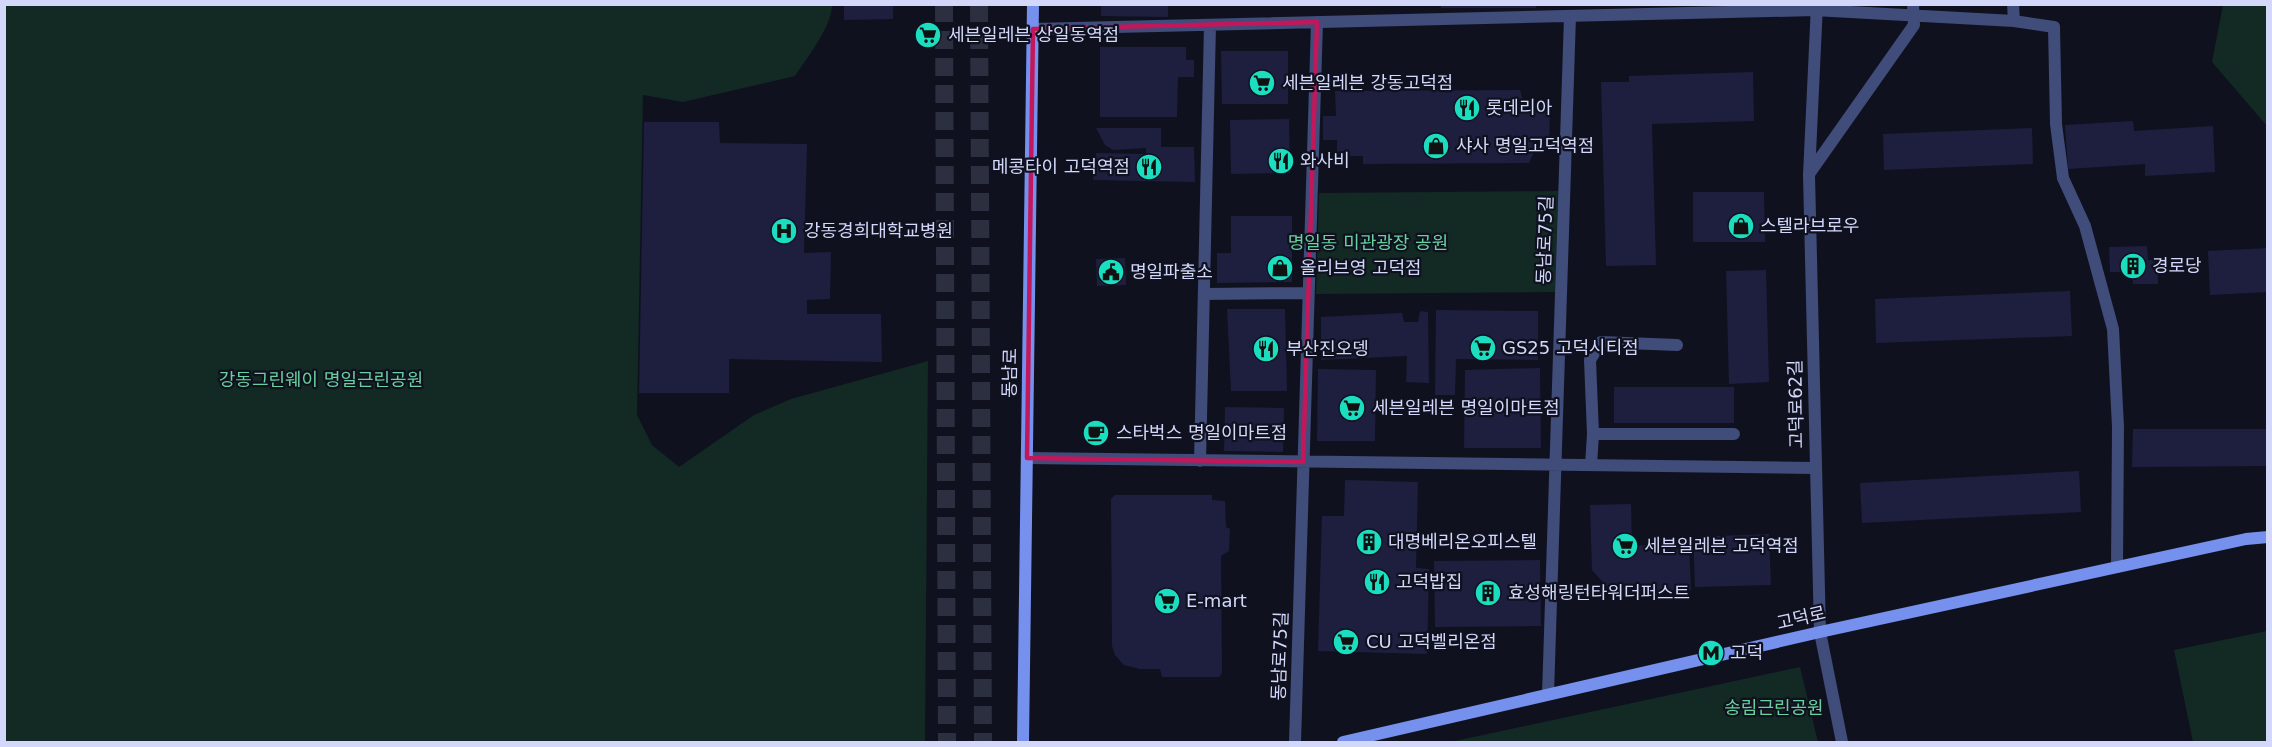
<svg xmlns="http://www.w3.org/2000/svg" width="2272" height="747" font-family="'DejaVu Sans','Noto Sans KR',sans-serif">
<style>
.green{fill:#132923}
.building{fill:#1e1f3e}
.lines{fill:none;stroke-linecap:round;stroke-linejoin:round}
.motorway-tunnel{stroke:#2c2f40;stroke-width:18;stroke-dasharray:18 9;stroke-linecap:butt}
.minor{stroke:#404c79;stroke-width:12}
.secondary{stroke:#7690ee;stroke-width:12}
.marked{fill:none;stroke:#c2185b;stroke-width:4.5;stroke-linejoin:round}
.labels{text-anchor:middle;stroke-width:4.5;stroke-linejoin:round;paint-order:stroke}
.poi-label{font-size:18px;fill:#d3d8fa;stroke:#0f111f;text-anchor:start}
.street-label{font-size:18px;fill:#d3d8fa;stroke:#0f111f}
.park-label{font-size:18px;fill:#68d19d;stroke:#0f111f}
</style>
<rect width="100%" height="100%" fill="#0f111f"/>
<path class="green" d="M 4,5 L 832,5 C 832,26 807,58 795,76 L 683,102 L 643,95 L 637,415 L 652,445 L 679,467 L 754,415 L 791,399 L 928,361 L 925,742 L 5,742 Z
M 2223,5 L 2267,5 L 2267,126 L 2212,62 Z
M 1558,191 L 1555,292 L 1316,294 L 1319,193 Z
M 2267,631 L 2267,742 L 2193,742 L 2174,650 Z
M 1800,667 L 1818,742 L 1450,742 Z"/>
<path class="building" d="M 844,4 L 893,4 L 893,19 L 844,20 Z
M 1101,4 L 1168,4 L 1168,17 L 1101,16 Z
M 1441,4 L 1536,4 L 1536,8 L 1441,8 Z
M 1100,47 L 1186,47 L 1186,60 L 1194,60 L 1194,77 L 1178,77 L 1177,117 L 1100,117 Z
M 1221,51 L 1288,51 L 1288,104 L 1222,104 Z
M 1753,72 L 1754,121 L 1652,124 L 1656,265 L 1606,266 L 1601,82 L 1629,82 L 1629,76 Z
M 1520,90 L 1524,105 L 1550,106 L 1549,151 L 1535,150 L 1529,163 L 1363,164 L 1363,156 L 1337,156 L 1337,140 L 1323,140 L 1323,116 L 1336,116 L 1335,91 Z
M 1289,119 L 1290,173 L 1231,174 L 1230,120 Z
M 2133,121 L 2134,131 L 2213,126 L 2215,172 L 2145,176 L 2145,164 L 2068,169 L 2065,125 Z
M 644,122 L 719,122 L 720,143 L 807,144 L 804,253 L 831,252 L 830,299 L 807,300 L 807,314 L 881,314 L 882,362 L 729,359 L 729,393 L 639,393 Z
M 1096,128 L 1161,128 L 1161,147 L 1194,147 L 1195,182 L 1093,180 L 1096,153 L 1146,154 L 1146,148 L 1113,150 L 1105,145 Z
M 2032,128 L 2033,164 L 1884,170 L 1883,134 Z
M 1693,192 L 1764,192 L 1765,242 L 1693,242 Z
M 1231,216 L 1292,216 L 1292,282 L 1217,283 L 1217,253 L 1231,253 Z
M 2147,246 L 2148,260 L 2157,260 L 2158,284 L 2133,284 L 2132,272 L 2110,272 L 2109,247 Z
M 2268,248 L 2268,292 L 2210,295 L 2208,251 Z
M 1125,258 L 1126,285 L 1097,286 L 1096,259 Z
M 1766,270 L 1769,382 L 1729,384 L 1726,271 Z
M 2070,291 L 2072,336 L 1876,343 L 1875,299 Z
M 1227,309 L 1285,309 L 1287,391 L 1231,391 Z
M 1436,310 L 1538,311 L 1538,360 L 1456,359 L 1455,395 L 1435,395 Z
M 1420,311 L 1428,312 L 1429,383 L 1406,382 L 1407,356 L 1321,360 L 1321,317 L 1402,313 L 1404,322 L 1418,322 Z
M 1540,368 L 1541,448 L 1464,448 L 1465,370 Z
M 1318,369 L 1376,370 L 1375,441 L 1317,441 Z
M 1614,387 L 1734,387 L 1734,423 L 1614,423 Z
M 1225,407 L 1284,408 L 1283,452 L 1224,451 Z
M 2133,429 L 2268,429 L 2268,466 L 2132,467 Z
M 2079,471 L 2081,512 L 1862,523 L 1860,483 Z
M 1345,480 L 1418,482 L 1416,568 L 1429,569 L 1427,654 L 1318,651 L 1322,516 L 1344,516 Z
M 1115,495 L 1212,495 L 1212,500 L 1225,501 L 1226,527 L 1230,529 L 1229,551 L 1221,556 L 1222,673 L 1219,677 L 1162,677 L 1160,669 L 1140,669 L 1124,665 L 1115,655 L 1112,646 L 1111,499 Z
M 1631,504 L 1632,546 L 1689,543 L 1691,590 L 1611,591 L 1592,570 L 1590,505 Z
M 1769,534 L 1771,585 L 1695,587 L 1693,537 Z
M 1540,560 L 1541,626 L 1435,627 L 1434,561 Z"/>
<g class="lines">
<path class="motorway-tunnel" d="M 944,4 L 947,742
M 979,4 L 983,742"/>
<path class="minor" d="M 1817,4 L 1809,175 L 1820,632 L 1842,742
M 2013,4 L 2014,21
M 1033,29 L 1814,10 L 2014,21 L 2054,27 L 2056,124 L 2063,178 L 2085,226 L 2113,329 L 2118,427 L 2117,567
M 1809,174 L 1914,25 L 1913,4
M 1204,294 L 1308,293
M 1593,434 L 1590,360 L 1601,342 L 1677,345
M 1027,458 L 1815,468
M 1200,461 L 1210,25
M 1591,465 L 1593,434 L 1734,434
M 1548,694 L 1570,16
M 1295,742 L 1317,22"/>
<path class="secondary" d="M 1023,742 L 1033,4
M 1343,742 L 1820,632 L 2246,539 L 2268,537"/>
</g>
<path class="marked" d="M 1317,22 L 1303,462 L 1027,458 L 1033,29 Z"/>
<defs>
<symbol id="supermarket-disc" viewBox="-11 -11 22 22"><circle r="9.5" fill="#1bdec1" stroke="#0f111f"/><path d="M-6-5.5h2.5l.6 2H6L4.5 2H-2.5L-4.4-4H-6ZM-1.5 3.2a1.3 1.3 0 1 0 .1 0ZM3 3.2a1.3 1.3 0 1 0 .1 0Z" fill="#111"/></symbol>
<symbol id="restaurant-disc" viewBox="-11 -11 22 22"><circle r="9.5" fill="#1bdec1" stroke="#0f111f"/><path d="M-5-6h1v4h1v-4h1v4h1v-4h1v5L-1.5 .5V6h-2V.5L-5-1ZM5-6V6H3V1.5H1.5Q1.5-4 5-6Z" fill="#111"/></symbol>
<symbol id="shop-disc" viewBox="-11 -11 22 22"><circle r="9.5" fill="#1bdec1" stroke="#0f111f"/><path d="M-5-2.5h2.3a2.7 3.5 0 0 1 5.4 0H5L5.5 6h-11ZM-1.5-2.5h3a1.5 2.3 0 0 0-3 0Z" fill="#111"/></symbol>
<symbol id="hospital-disc" viewBox="-11 -11 22 22"><circle r="9.5" fill="#1bdec1" stroke="#0f111f"/><path d="M-5-5h3v3.5h4V-5h3V5h-3V1.5h-4V5h-3Z" fill="#111"/></symbol>
<symbol id="building-disc" viewBox="-11 -11 22 22"><circle r="9.5" fill="#1bdec1" stroke="#0f111f"/><path d="M-4-6H4V6H1V3H-1V6H-4ZM-2.5-4.3h1.7v1.8h-1.7ZM.8-4.3h1.7v1.8H.8ZM-2.5-1h1.7V.8h-1.7ZM.8-1h1.7V.8H.8Z" fill="#111"/></symbol>
<symbol id="civic-disc" viewBox="-11 -11 22 22"><circle r="9.5" fill="#1bdec1" stroke="#0f111f"/><path d="M-.6-6.5H3V-4.5H.6V-3L4-1V1h2V6H-6V1h2V-1L-.6-3ZM-1.2 2.5V6h2.4V2.5Z" fill="#111"/></symbol>
<symbol id="cafe-disc" viewBox="-11 -11 22 22"><circle r="9.5" fill="#1bdec1" stroke="#0f111f"/><path d="M-5.5-4.5H6V0H3Q3 3.5 0 3.5H-2.5Q-5.5 3.5-5.5 0ZM3-3.2v2h1.7v-2ZM-6 4.5H4V6H-6Z" fill="#111"/></symbol>
<symbol id="metro-disc" viewBox="-11 -11 22 22"><circle r="9.5" fill="#1bdec1" stroke="#0f111f"/><path d="M-5.5 5V-5H-3L0 0L3-5H5.5V5H3V-.5L0 4L-3-.5V5Z" fill="#111"/></symbol>
</defs>
<g fill-rule="evenodd">
<use href="#supermarket-disc" x="913" y="20" width="30" height="30"/>
<use href="#supermarket-disc" x="1247" y="68" width="30" height="30"/>
<use href="#restaurant-disc" x="1452" y="93" width="30" height="30"/>
<use href="#shop-disc" x="1421" y="131" width="30" height="30"/>
<use href="#restaurant-disc" x="1266" y="146" width="30" height="30"/>
<use href="#restaurant-disc" x="1134" y="152" width="30" height="30"/>
<use href="#shop-disc" x="1726" y="211" width="30" height="30"/>
<use href="#hospital-disc" x="769" y="216" width="30" height="30"/>
<use href="#building-disc" x="2118" y="251" width="30" height="30"/>
<use href="#shop-disc" x="1265" y="253" width="30" height="30"/>
<use href="#civic-disc" x="1096" y="257" width="30" height="30"/>
<use href="#supermarket-disc" x="1468" y="333" width="30" height="30"/>
<use href="#restaurant-disc" x="1251" y="334" width="30" height="30"/>
<use href="#supermarket-disc" x="1337" y="393" width="30" height="30"/>
<use href="#cafe-disc" x="1081" y="418" width="30" height="30"/>
<use href="#building-disc" x="1354" y="527" width="30" height="30"/>
<use href="#supermarket-disc" x="1610" y="531" width="30" height="30"/>
<use href="#restaurant-disc" x="1362" y="567" width="30" height="30"/>
<use href="#building-disc" x="1473" y="578" width="30" height="30"/>
<use href="#supermarket-disc" x="1152" y="586" width="30" height="30"/>
<use href="#supermarket-disc" x="1331" y="627" width="30" height="30"/>
<use href="#metro-disc" x="1696" y="638" width="30" height="30"/>
</g>
<g class="labels">
<g class="poi-label">
<text x="948" y="41">세븐일레븐 상일동역점</text>
<text x="1282" y="89">세븐일레븐 강동고덕점</text>
<text x="1486" y="114">롯데리아</text>
<text x="1456" y="152">샤사 명일고덕역점</text>
<text x="1300" y="167">와사비</text>
<text x="1130" y="173" text-anchor="end">메콩타이 고덕역점</text>
<text x="1760" y="232">스텔라브로우</text>
<text x="804" y="237">강동경희대학교병원</text>
<text x="2152" y="272">경로당</text>
<text x="1300" y="274">올리브영 고덕점</text>
<text x="1130" y="278">명일파출소</text>
<text x="1502" y="354">GS25 고덕시티점</text>
<text x="1286" y="355">부산진오뎅</text>
<text x="1372" y="414">세븐일레븐 명일이마트점</text>
<text x="1116" y="439">스타벅스 명일이마트점</text>
<text x="1388" y="548">대명베리온오피스텔</text>
<text x="1644" y="552">세븐일레븐 고덕역점</text>
<text x="1396" y="588">고덕밥집</text>
<text x="1508" y="599">효성해링턴타워더퍼스트</text>
<text x="1186" y="607">E-mart</text>
<text x="1366" y="648">CU 고덕벨리온점</text>
<text x="1730" y="659">고덕</text>
</g>
<g class="street-label">
<text transform="translate(1545 240) rotate(-88)" y="6">동남로75길</text>
<text transform="translate(1010 373) rotate(-89)" y="6">동남로</text>
<text transform="translate(1796 404) rotate(-91)" y="6">고덕로62길</text>
<text transform="translate(1801 618) rotate(-13)" y="6">고덕로</text>
<text transform="translate(1280 656) rotate(-88)" y="6">동남로75길</text>
</g>
<g class="park-label">
<text x="1368" y="249">명일동 미관광장 공원</text>
<text x="321" y="386">강동그린웨이 명일근린공원</text>
<text x="1774" y="714">송림근린공원</text>
</g>
</g>
<rect width="2272" height="747" fill="none" stroke="#d3d8fa" stroke-width="12"/>
</svg>
